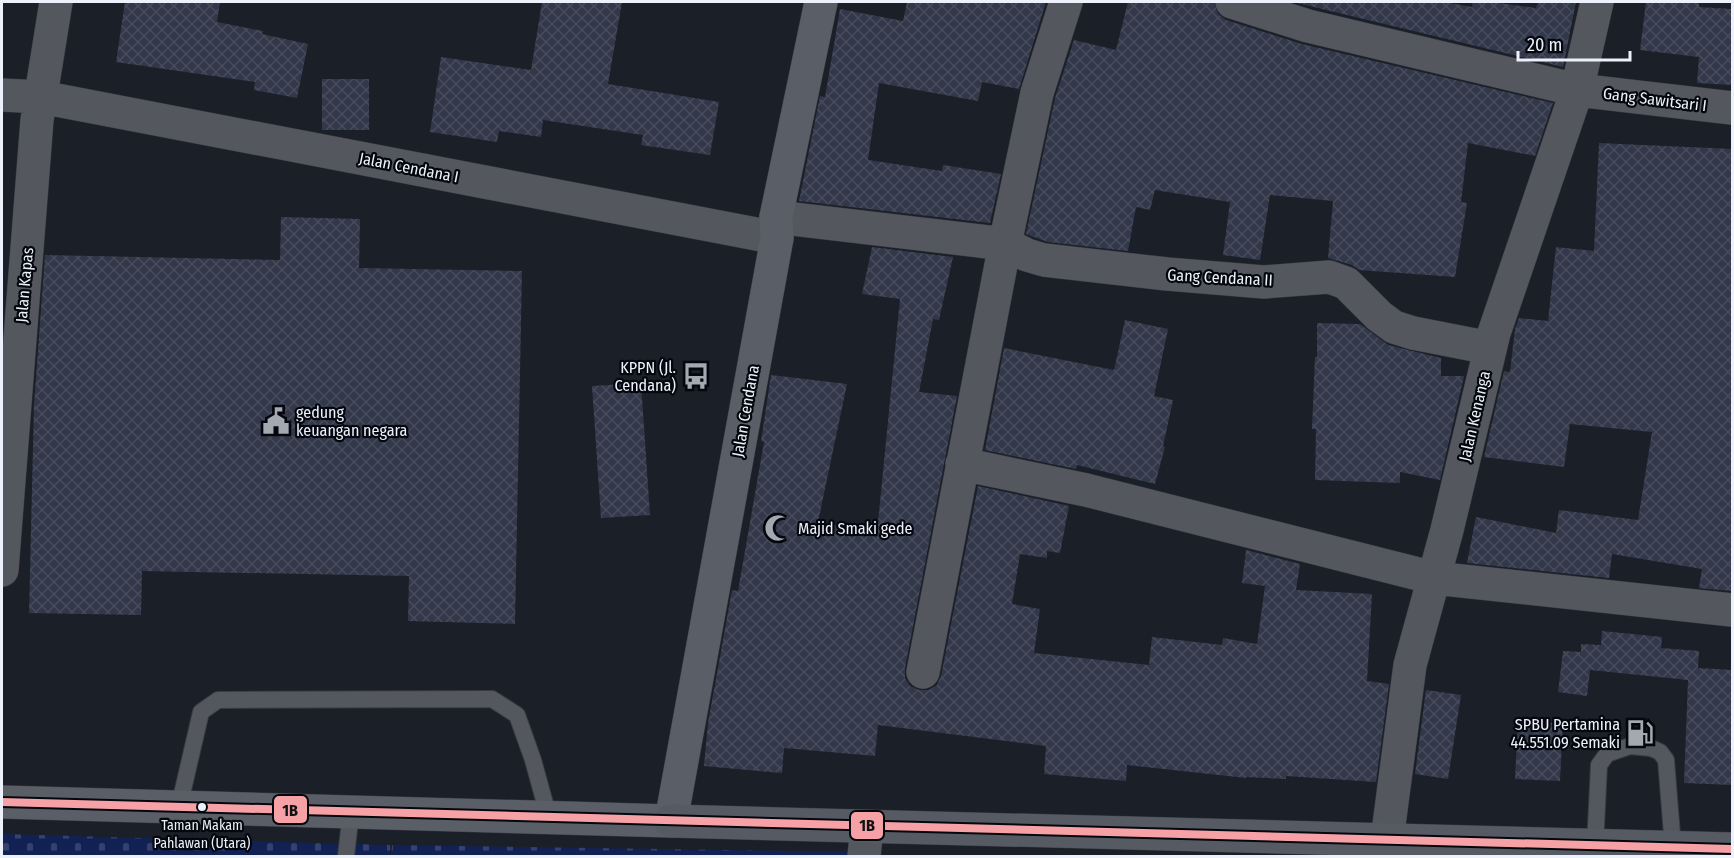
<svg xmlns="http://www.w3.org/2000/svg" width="1734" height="858" font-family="'Fira Sans Condensed',sans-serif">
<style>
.cemetery{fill:url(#cemetery-stones)}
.building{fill:url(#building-cross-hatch)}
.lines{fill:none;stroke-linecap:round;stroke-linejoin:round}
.service-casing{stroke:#383b42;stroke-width:18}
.minor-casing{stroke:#383b42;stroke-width:34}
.secondary-casing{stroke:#383b42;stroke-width:34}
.primary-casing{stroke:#383b42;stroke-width:34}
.service{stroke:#54575e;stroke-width:16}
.minor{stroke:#54575e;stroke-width:33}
.secondary{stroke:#5a5e66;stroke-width:33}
.primary{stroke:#565a63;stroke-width:33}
.bus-1-casing{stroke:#05070e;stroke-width:12}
.bus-1{stroke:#f5a1a5;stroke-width:8}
.bus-dot{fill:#ecf1fc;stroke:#05070e;stroke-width:2}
.labels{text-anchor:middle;stroke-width:4.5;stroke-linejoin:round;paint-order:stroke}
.bus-label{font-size:14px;fill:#ecf1fc;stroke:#05070e}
.street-label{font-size:16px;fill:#ecf1fc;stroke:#05070e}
.poi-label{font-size:16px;fill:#ecf1fc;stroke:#05070e;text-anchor:end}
.line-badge{stroke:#05070e;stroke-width:2}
.pale-badge-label{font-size:16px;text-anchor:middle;font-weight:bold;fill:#111}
</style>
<defs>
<pattern id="cemetery-stones" width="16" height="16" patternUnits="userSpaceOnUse" patternTransform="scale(1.5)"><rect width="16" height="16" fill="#112153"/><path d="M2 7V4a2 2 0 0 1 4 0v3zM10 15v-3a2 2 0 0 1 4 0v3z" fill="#34426d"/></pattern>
<pattern id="building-cross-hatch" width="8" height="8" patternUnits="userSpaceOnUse" patternTransform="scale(1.5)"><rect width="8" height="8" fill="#323849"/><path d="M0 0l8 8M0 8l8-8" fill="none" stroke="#464c5b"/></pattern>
</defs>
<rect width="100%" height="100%" fill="#1b1f27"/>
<path class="cemetery" d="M 2,834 L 390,845 L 390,856 L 2,856 Z
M 392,845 L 861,852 L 861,856 L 391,856 Z"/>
<path class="building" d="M 125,2 L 220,2 L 217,22 L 263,31 L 262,34 L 308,44 L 297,98 L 254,90 L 255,82 L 116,62 Z
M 542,2 L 622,2 L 608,84 L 719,102 L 710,155 L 641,145 L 643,135 L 543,120 L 541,137 L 499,131 L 497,142 L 430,132 L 441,57 L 531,70 Z
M 907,2 L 1046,2 L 1019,89 L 982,82 L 978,101 L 879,83 L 868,160 L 942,171 L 943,165 L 1001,174 L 990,223 L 799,201 L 820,96 L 825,97 L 840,9 L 903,21 Z
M 1128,2 L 1214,2 L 1218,14 L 1226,20 L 1302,44 L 1553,103 L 1535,156 L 1468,143 L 1461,202 L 1467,203 L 1455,277 L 1359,270 L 1352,265 L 1328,258 L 1333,201 L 1270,195 L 1260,260 L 1223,255 L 1230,202 L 1155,190 L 1150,210 L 1136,207 L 1128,251 L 1048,242 L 1034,237 L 1026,234 L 1055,98 L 1074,40 L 1116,50 Z
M 1293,2 L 1444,2 L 1472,7 L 1473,2 L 1492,2 L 1536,8 L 1538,2 L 1576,2 L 1563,67 Z
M 1646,2 L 1699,2 L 1699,7 L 1732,9 L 1732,85 L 1697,83 L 1699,57 L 1640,50 Z
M 322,79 L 369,79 L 369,130 L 322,130 Z
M 1599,143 L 1732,149 L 1732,591 L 1699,588 L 1702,569 L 1612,554 L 1609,578 L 1467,563 L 1476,517 L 1556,533 L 1559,510 L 1638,520 L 1652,432 L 1570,424 L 1564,467 L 1484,457 L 1504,371 L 1510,372 L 1515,329 L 1519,318 L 1548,321 L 1556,247 L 1594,251 Z
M 281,217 L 360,219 L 359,268 L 522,271 L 515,624 L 408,621 L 409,576 L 142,571 L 141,615 L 29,613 L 34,405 L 45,255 L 280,260 Z
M 872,247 L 953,257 L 939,320 L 933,319 L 919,392 L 957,396 L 905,668 L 905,678 L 910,686 L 919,690 L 929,690 L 937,685 L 941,676 L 978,486 L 1069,506 L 1060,553 L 1047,551 L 1047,558 L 1020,554 L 1012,604 L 1040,609 L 1034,653 L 1149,665 L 1152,637 L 1222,645 L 1223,638 L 1257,644 L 1265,586 L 1242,583 L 1246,550 L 1300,564 L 1296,590 L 1372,594 L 1367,681 L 1389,684 L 1376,782 L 1286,776 L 1286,779 L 1246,777 L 1246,778 L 1127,765 L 1126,781 L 1044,774 L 1046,746 L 878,725 L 875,756 L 784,748 L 782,773 L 704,766 L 708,723 L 732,590 L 738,591 L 764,442 L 761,441 L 771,375 L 847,384 L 818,522 L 877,533 L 900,299 L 862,294 Z
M 1125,320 L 1168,329 L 1154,396 L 1173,400 L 1163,446 L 1165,447 L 1155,484 L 1077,465 L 1076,469 L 985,450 L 1004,348 L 1114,370 Z
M 1317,323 L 1360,324 L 1388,345 L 1441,358 L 1441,376 L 1464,376 L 1440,480 L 1400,472 L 1400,483 L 1315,480 L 1316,429 L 1312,429 L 1315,357 L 1317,357 Z
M 641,383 L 650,515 L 601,518 L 592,386 Z
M 1602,631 L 1662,637 L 1661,648 L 1699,651 L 1698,668 L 1732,670 L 1732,785 L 1684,783 L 1688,680 L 1590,670 L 1587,696 L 1558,692 L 1563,651 L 1581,652 L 1581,644 L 1601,645 Z
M 1426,690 L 1461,695 L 1448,779 L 1415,774 Z
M 1518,722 L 1563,723 L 1560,781 L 1515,779 Z"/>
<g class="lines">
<defs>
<path id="service" d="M 179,807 L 201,712 L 218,700 L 492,699 L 517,715 L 533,760 L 549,818
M 1595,846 L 1599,765 L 1607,754 L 1630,746 L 1651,748 L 1660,752 L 1666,760 L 1673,847
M 346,856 L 351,812"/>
<path id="minor" d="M 1232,2 L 1308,26 L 1577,90 L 1732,108
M 2,95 L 41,97 L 777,238
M 776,217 L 1005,244 L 1027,255 L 1044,260 L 1167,274 L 1264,282 L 1329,277 L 1346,283 L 1379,316 L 1394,327 L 1413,333 L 1490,348
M 962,464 L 1086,490 L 1434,578 L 1732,610
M 2,570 L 37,120 L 56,2
M 923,672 L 1005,244 L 1037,93 L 1066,2
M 1387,840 L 1410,665 L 1447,530 L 1494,333 L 1577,90 L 1597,2
M 864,856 L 867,827"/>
<path id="secondary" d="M 2,802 L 671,821 L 777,238 L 776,217 L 821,2"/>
<path id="primary" d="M 671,821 L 1732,849"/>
</defs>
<use href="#service" class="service-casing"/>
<use href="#minor" class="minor-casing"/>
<use href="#secondary" class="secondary-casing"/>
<use href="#primary" class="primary-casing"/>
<use href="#service" class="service"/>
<use href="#minor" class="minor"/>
<use href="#secondary" class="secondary"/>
<use href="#primary" class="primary"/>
<defs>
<path id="bus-1" d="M 2,802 L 1732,849"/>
</defs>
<use href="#bus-1" class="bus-1-casing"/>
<use href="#bus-1" class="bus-1"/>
</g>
<defs>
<symbol id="bus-bare" viewBox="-9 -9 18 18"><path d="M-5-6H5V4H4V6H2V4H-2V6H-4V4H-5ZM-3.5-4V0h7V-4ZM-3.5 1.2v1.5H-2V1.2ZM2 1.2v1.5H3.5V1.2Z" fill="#a3a8b1" stroke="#05070e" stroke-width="2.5" paint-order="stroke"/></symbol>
<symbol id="civic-bare" viewBox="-9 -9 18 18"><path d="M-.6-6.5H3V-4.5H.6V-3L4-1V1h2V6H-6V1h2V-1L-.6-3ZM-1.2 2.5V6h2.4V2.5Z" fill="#a3a8b1" stroke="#05070e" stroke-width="2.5" paint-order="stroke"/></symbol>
<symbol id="mosque-bare" viewBox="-9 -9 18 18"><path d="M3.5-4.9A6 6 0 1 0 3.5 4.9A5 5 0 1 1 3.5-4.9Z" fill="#a3a8b1" stroke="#05070e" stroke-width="2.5" paint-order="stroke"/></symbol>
<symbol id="fuel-bare" viewBox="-9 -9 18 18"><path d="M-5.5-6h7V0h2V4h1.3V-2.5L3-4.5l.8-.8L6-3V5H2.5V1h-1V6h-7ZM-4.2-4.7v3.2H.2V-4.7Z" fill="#a3a8b1" stroke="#05070e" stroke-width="2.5" paint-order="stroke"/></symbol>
</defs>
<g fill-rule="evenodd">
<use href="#bus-bare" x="677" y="357" width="38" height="38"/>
<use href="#civic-bare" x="257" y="402" width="38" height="38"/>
<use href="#mosque-bare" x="759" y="509" width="38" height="38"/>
<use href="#fuel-bare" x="1621" y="714" width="38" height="38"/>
</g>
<circle class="bus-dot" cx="202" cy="807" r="5"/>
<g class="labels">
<g class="bus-label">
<text x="202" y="830">Taman Makam<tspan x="202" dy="18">Pahlawan (Utara)</tspan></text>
</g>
<g class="street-label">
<text transform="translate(1655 99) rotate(7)" y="6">Gang Sawitsari I</text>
<text transform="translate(409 167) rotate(11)" y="6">Jalan Cendana I</text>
<text transform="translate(1220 277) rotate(3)" y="6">Gang Cendana II</text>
<text transform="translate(24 285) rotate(-85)" y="6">Jalan Kapas</text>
<text transform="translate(745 411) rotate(-80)" y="6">Jalan Cendana</text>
<text transform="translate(1474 416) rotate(-77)" y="6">Jalan Kenanga</text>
</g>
<g class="poi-label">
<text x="676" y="373">KPPN (Jl.<tspan x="676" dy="18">Cendana)</tspan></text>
<text x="296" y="418" text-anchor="start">gedung<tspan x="296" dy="18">keuangan negara</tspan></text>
<text x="798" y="534" text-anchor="start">Majid Smaki gede</text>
<text x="1620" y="730">SPBU Pertamina<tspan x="1620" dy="18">44.551.09 Semaki</tspan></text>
</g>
</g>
<g class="line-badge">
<rect x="273" y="795" width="35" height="29" rx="6" fill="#f5a1a5"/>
<rect x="850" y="811" width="34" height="29" rx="6" fill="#f5a1a5"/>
</g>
<g class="pale-badge-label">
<text x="290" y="816">1B</text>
<text x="867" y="831">1B</text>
</g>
<rect width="1734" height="858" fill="none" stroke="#ecf1fc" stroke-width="6"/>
<path d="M1518 51v9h112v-9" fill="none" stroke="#ecf1fc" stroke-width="3"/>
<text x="1527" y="51" font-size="18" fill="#ecf1fc" stroke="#05070e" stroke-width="4.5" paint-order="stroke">20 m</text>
</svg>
